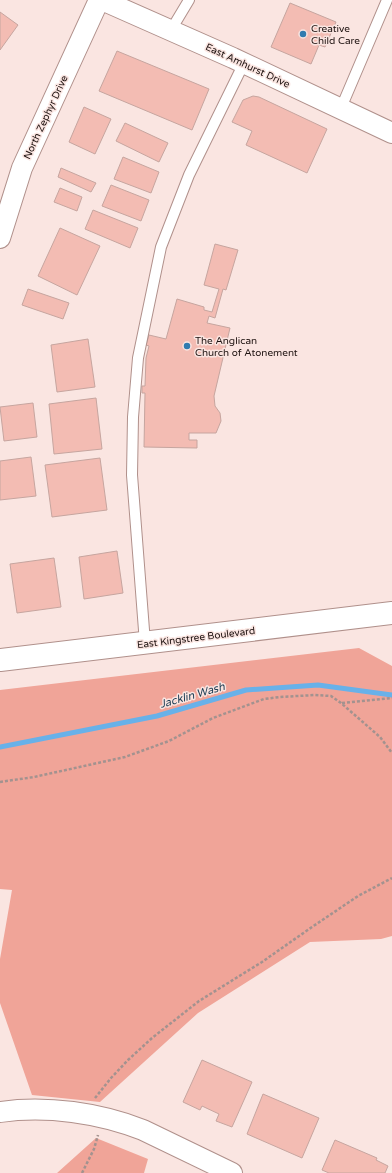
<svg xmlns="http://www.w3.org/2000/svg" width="392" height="1173" font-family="'Varela Round',sans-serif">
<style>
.green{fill:#f0a498}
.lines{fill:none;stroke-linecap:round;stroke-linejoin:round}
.stream{stroke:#68b1e9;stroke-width:5}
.building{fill:#f3bcb3;stroke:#c6a59f}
.service-casing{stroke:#b0908b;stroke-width:12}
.minor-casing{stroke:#b0908b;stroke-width:22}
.tertiary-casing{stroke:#b0908b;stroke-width:24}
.path{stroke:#a3928f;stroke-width:2.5;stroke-dasharray:3 2;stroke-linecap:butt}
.service{stroke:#fff;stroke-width:10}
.minor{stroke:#fff;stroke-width:20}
.tertiary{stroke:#fff;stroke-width:22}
.poi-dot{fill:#317baf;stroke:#fae5e1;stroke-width:1.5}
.labels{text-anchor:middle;stroke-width:3;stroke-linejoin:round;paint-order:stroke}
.poi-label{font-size:10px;fill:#1b100e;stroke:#fae5e1;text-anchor:start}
.street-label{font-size:10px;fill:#1b100e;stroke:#fae5e1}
.water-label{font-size:11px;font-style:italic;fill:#1a3a51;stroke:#fae5e1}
</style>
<rect width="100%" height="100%" fill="#fae5e1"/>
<path class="green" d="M 359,648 L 392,666 L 392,936 L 381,939 L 310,942 L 198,1013 L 100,1102 L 32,1095 L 0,1003 L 0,959 L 12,890 L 0,889 L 0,690 Z
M 96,1138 L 148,1159 L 144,1173 L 57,1173 Z"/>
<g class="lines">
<path class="stream" d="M 0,747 L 157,716 L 246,690 L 318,685 L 392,695"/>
</g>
<path class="building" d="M 290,3 L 336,22 L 325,47 L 319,45 L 311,64 L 271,47 Z
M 0,12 L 18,25 L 0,50 Z
M 117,51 L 209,89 L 192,130 L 99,91 Z
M 253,96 L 259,97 L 327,129 L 307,173 L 246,145 L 252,131 L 232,122 L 243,100 Z
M 84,107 L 111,119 L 95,154 L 69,142 Z
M 125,123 L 168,143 L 159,162 L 116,141 Z
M 123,157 L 159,172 L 151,193 L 114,179 Z
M 61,168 L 96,183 L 91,192 L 58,177 Z
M 111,185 L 149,200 L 141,221 L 102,206 Z
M 60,188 L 82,197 L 77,211 L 54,202 Z
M 93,210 L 138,228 L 130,248 L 85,229 Z
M 60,228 L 100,246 L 77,295 L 38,276 Z
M 215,244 L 238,250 L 226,290 L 223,289 L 215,318 L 209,316 L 207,323 L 230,328 L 214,396 L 215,406 L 220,413 L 221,421 L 216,433 L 189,433 L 189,440 L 197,440 L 197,448 L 144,447 L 145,393 L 142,393 L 142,386 L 145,386 L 146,358 L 149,346 L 146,345 L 149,335 L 166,339 L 177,299 L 204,307 L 204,310 L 212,312 L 219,289 L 204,285 Z
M 28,289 L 69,303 L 63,319 L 22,305 Z
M 88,339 L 95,387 L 57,392 L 51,345 Z
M 96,398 L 102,449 L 54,454 L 49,404 Z
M 33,403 L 37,437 L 4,441 L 0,407 Z
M 31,457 L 36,496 L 0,500 L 0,461 Z
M 100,458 L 107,510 L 52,517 L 45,465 Z
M 117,551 L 123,593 L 84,599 L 79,557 Z
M 54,558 L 61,607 L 17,613 L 10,564 Z
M 202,1060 L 252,1082 L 232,1127 L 216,1121 L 219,1114 L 202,1106 L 200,1110 L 183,1102 Z
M 263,1094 L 319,1118 L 302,1158 L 247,1134 Z
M 335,1140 L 377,1158 L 376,1160 L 388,1166 L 385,1173 L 329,1173 L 322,1170 Z"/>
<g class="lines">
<defs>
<path id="service" d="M 171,30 L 189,0
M 341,108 L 387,0
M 145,643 L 132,475 L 133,417 L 138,358 L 161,247 L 189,175 L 244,63"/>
<path id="minor" d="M 102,0 L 233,58 L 392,133
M 0,238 L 22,168 L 99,0
M 0,1112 C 46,1105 100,1113 143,1130 L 232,1173"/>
<path id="tertiary" d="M 0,660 L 392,613"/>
</defs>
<use href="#service" class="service-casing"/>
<use href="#minor" class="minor-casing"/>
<use href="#tertiary" class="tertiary-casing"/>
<path class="path" d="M 342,703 L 392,698
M 0,782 L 34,777 L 125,757 L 169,741 L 213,718 L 264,699 L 280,697 L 315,695 L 331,696 L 341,703 L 380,737 L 392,753
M 95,1098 L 111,1078 L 128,1060 L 152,1038 L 199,1001 L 262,962 L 312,927 L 358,896 L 392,878
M 82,1173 L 94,1149 L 98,1135"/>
<use href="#service" class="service"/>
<use href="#minor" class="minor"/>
<use href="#tertiary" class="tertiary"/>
</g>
<g class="poi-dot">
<circle cx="303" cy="34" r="4"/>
<circle cx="187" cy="346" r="4"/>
</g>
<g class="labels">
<g class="poi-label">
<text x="311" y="32">Creative<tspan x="311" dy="12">Child Care</tspan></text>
<text x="195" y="344">The Anglican<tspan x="195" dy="12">Church of Atonement</tspan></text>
</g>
<g class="street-label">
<text transform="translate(248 65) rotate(25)" y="4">East Amhurst Drive</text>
<text transform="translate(45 117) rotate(-65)" y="4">North Zephyr Drive</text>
<text transform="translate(196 637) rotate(-7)" y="4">East Kingstree Boulevard</text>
</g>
<g class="water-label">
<text transform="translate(192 695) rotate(-16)" y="4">Jacklin Wash</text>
</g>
</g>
</svg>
